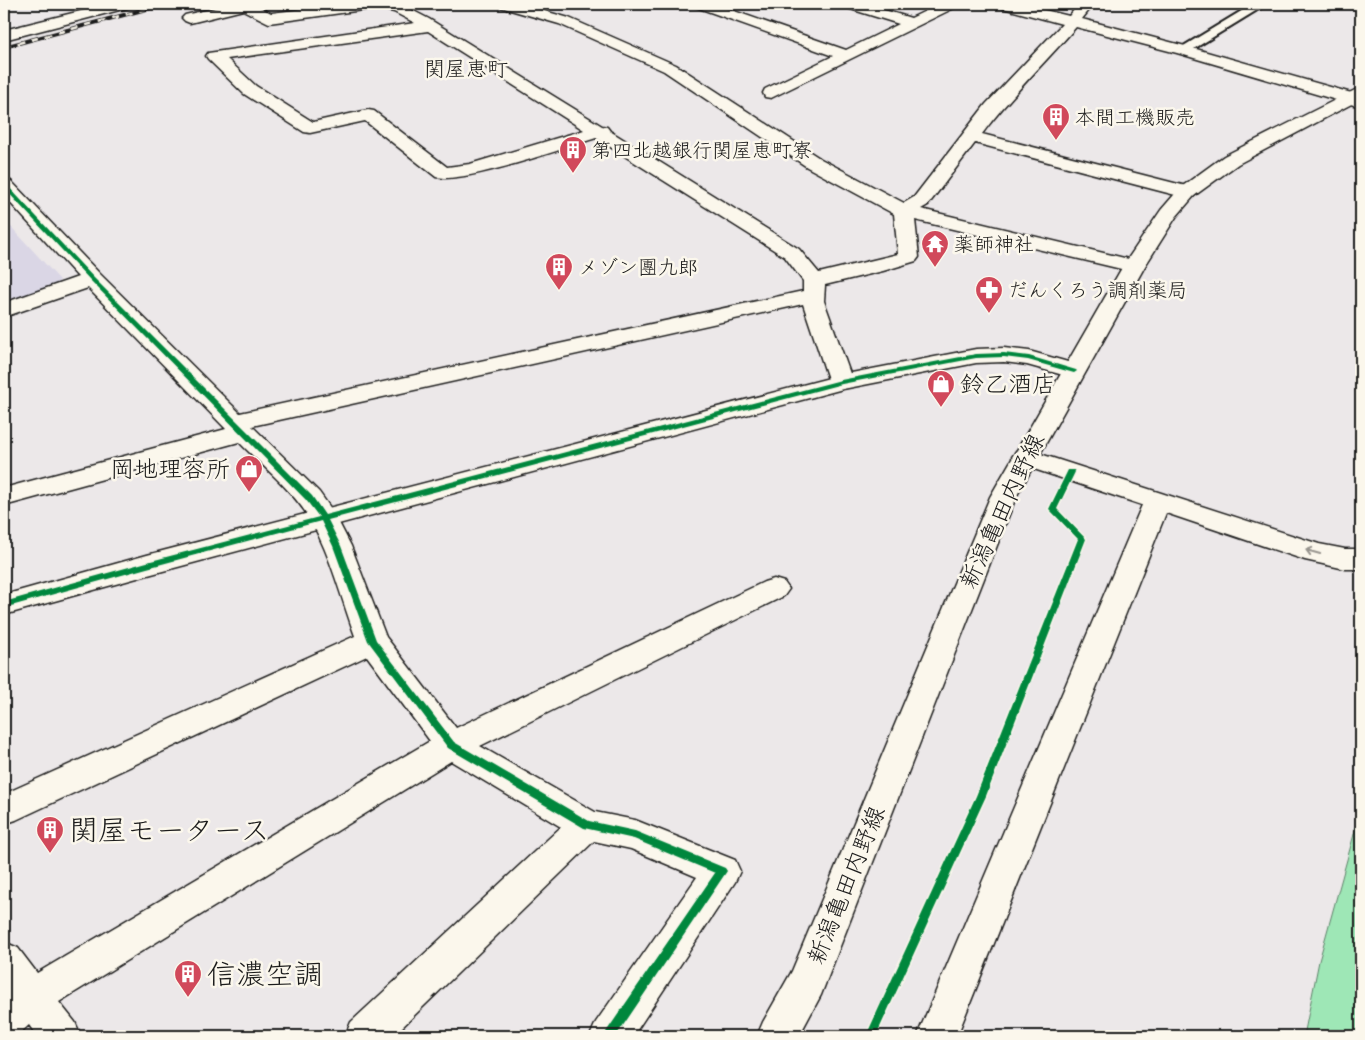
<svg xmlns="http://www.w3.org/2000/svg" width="1365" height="1040" font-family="Caveat,'Klee One',sans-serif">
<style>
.built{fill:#dad6e5}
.green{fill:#9ee7b6;stroke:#5d8269}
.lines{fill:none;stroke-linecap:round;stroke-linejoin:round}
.lane-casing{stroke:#1c1c1c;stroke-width:4}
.street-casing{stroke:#1c1c1c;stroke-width:3}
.secondary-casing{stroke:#1c1c1c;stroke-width:3}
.primary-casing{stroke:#1c1c1c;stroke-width:3}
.lane{fill:#fbf7ec;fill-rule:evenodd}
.street{fill:#fbf7ec;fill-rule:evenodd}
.secondary{fill:#fbf7ec;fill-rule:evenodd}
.primary{fill:#fbf7ec;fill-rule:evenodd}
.rail-casing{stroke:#1c1c1c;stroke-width:4}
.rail{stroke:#fbf7ec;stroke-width:2.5;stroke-dasharray:7;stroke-linecap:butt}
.cycleway-casing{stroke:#fbf7ec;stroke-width:3}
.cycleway{fill:#00873e;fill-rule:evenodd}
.oneway{stroke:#97948e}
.labels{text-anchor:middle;stroke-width:5;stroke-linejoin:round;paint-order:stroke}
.far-poi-label{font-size:20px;fill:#1c1c1c;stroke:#fbf7ec;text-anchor:start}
.far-neighbourhood-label{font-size:21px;fill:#1c1c1c;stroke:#fbf7ec}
.poi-label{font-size:24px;fill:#1c1c1c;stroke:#fbf7ec;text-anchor:start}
.street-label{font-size:24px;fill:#1c1c1c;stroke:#fbf7ec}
.near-poi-label{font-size:29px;fill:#1c1c1c;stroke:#fbf7ec;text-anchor:start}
</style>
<rect width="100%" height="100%" fill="#ece8e9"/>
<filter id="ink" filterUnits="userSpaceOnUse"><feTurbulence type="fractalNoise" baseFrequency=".02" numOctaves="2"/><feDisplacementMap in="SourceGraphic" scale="10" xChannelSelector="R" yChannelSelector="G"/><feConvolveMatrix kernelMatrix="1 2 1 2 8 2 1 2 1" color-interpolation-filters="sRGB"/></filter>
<g filter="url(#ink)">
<path class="built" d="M 4,219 L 60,280 L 54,288 L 4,304 Z"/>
<path class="green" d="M 1361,809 L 1361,1036 L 1304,1036 L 1319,961 Z"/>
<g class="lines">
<defs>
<path id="lane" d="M 1253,4 L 1267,4 L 1187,53 L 1183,54 L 1177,50 Z"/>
<path id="street" d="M 109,4 L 133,4 L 131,7 L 4,40 L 4,30 Z
M 232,4 L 254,4 L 271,13 L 345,4 L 395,4 L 404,6 L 429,19 L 602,126 L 607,127 L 610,131 L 799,249 L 819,273 L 898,254 L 894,214 L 807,167 L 664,71 L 559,24 L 500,7 L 498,4 L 520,4 L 569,18 L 676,65 L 821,159 L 904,203 L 914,197 L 986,104 L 1062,24 L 999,7 L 997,4 L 1020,4 L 1069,16 L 1079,4 L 1094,4 L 1082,19 L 1189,47 L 1355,94 L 1357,98 L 1355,102 L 1343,102 L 1177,53 L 1076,27 C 1045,63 1010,96 982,134 L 1194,188 L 1197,192 L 1194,196 L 1187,198 L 975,143 L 928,205 L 921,209 L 1141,262 L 1145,266 L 1141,270 L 1134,272 L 915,220 L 919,257 L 916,261 L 883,271 L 825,285 L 824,301 L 853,382 L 850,387 L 841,389 L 832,387 L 829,382 L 803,304 L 252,426 L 319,492 L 334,513 L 351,546 L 386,637 L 456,728 L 764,582 L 774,579 L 784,582 L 789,589 L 784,596 L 480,746 L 595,812 L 635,820 L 735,860 L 740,871 L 735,882 L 633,1036 L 590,1036 L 596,1022 L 697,877 L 631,849 L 594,841 L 393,1036 L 345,1036 L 351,1022 L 561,827 L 451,761 L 59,1002 L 75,1022 L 81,1036 L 37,1036 L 29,1025 L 18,1035 L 4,1036 L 4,996 L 6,994 L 4,991 L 4,942 L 18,948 L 37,973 L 430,741 L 367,656 L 16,820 L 4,824 L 4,794 L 355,636 C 341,598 331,556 311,521 C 295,492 262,466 239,442 L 4,506 L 4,488 L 226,429 L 88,288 L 4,317 L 4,303 L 78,277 L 4,196 L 4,179 L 11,181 L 100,274 L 240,413 L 803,291 L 803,281 L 785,257 L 596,138 C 564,148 464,184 436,177 L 365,121 L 310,133 L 304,132 L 244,94 L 208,59 L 206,56 L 208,53 L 415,23 L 394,12 L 377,8 L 269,23 L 243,10 L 190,23 L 185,21 L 182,18 L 185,15 ZM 428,31 L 584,130 L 470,164 L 447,167 L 374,111 L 368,110 L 313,122 L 256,86 L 227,59 Z
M 694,4 L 714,4 L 846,50 L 899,24 L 844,7 L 842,4 L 864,4 L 911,18 L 940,4 L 958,4 L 956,7 L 771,98 L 765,97 L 763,93 L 765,89 L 833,56 L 696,7 Z"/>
<path id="secondary" d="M 1349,93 L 1361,96 L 1361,107 L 1343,102 L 1341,98 L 1343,94 Z
M 1004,348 L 1029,351 L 1082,366 L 1086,371 L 1082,376 L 1074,378 L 1027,365 L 1004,362 L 976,363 L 843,389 L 148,575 L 4,615 L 4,595 L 147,555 L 841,375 L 976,349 Z
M 1025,449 L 1319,544 L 1345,549 L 1361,549 L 1361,569 L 1345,569 L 1305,560 L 1166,513 L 957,1036 L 917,1036 L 1142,505 L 1016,463 L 1012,457 L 1016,451 Z"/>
<path id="primary" d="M 1361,87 L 1361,99 L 1238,164 L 1194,196 L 1176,217 L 1145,266 L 1016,497 L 821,995 L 799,1036 L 757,1036 L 763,1022 L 792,971 L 990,497 L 1123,266 L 1161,210 L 1180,188 L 1224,156 Z"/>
</defs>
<use href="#lane" class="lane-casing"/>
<use href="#street" class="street-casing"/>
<use href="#secondary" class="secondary-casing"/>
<use href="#primary" class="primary-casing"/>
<use href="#lane" class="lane"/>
<use href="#street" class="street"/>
<use href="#secondary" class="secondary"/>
<use href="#primary" class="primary"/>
<defs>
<path id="rail" d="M 4,47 L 165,4"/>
</defs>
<use href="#rail" class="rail-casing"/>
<use href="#rail" class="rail"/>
<defs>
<path id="cycleway" d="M 4,183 L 6,184 L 94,278 L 312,496 L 325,515 L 841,380 L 976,354 L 1004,353 L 1029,356 L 1076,370 L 1077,371 L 1074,373 L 1028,360 L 1004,357 L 976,358 L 842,384 L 328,520 L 341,546 L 376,640 L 454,742 L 589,821 L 635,831 L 725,868 L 727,871 L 725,874 L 616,1036 L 605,1036 L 606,1032 L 715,873 L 634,839 L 584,828 L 448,748 L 368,641 L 333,546 L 321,521 L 147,568 L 4,608 L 4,602 L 147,562 L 319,517 L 306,500 L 90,280 L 4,188 Z
M 1068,470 L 1074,470 L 1075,472 L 1057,509 L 1086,539 L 986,796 L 876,1036 L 866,1036 L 976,796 L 1078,539 L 1049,509 Z"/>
</defs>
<use href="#cycleway" class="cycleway-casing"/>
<use href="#cycleway" class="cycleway"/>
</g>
<defs><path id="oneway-shaft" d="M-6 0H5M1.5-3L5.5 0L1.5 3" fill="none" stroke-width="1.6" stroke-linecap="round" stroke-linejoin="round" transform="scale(1.25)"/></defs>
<use class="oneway" href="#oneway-shaft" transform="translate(1313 552) rotate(-164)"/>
</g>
<defs>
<symbol id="building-pin" viewBox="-11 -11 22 30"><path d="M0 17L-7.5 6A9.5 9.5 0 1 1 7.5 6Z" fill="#d1495b" stroke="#fbf7ec"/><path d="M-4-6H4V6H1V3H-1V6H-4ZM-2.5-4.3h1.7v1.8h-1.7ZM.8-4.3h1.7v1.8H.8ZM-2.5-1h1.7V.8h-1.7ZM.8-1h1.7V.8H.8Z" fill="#fff"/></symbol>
<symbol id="temple-pin" viewBox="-11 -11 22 30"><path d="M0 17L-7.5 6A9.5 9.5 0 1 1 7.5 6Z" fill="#d1495b" stroke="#fbf7ec"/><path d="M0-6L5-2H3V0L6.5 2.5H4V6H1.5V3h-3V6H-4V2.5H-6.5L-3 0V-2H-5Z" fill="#fff"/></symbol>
<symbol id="pharmacy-pin" viewBox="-11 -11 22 30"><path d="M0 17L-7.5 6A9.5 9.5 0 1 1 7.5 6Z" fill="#d1495b" stroke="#fbf7ec"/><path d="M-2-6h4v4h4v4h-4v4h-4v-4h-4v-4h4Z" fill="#fff"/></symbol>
<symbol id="shop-pin" viewBox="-11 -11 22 30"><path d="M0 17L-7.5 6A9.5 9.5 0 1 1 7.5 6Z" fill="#d1495b" stroke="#fbf7ec"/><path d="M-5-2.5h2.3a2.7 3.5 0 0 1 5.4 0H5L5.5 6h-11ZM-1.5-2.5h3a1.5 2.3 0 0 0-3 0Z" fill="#fff"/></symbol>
</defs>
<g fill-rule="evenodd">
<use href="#building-pin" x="1040" y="101" width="32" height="43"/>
<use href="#building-pin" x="557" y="134" width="32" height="43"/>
<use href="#temple-pin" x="919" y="228" width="32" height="43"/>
<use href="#building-pin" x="543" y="251" width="32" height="43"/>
<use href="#pharmacy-pin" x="973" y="274" width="32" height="43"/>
<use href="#shop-pin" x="925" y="368" width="32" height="43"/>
<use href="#shop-pin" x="233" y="453" width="32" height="43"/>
<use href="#building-pin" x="34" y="814" width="32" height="43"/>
<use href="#building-pin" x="172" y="958" width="32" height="43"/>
</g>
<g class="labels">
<g class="far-poi-label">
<text x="1075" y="124">本間工機販売</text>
<text x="592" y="157">第四北越銀行関屋恵町寮</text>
<text x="954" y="251">薬師神社</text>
<text x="578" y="274">メゾン團九郎</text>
<text x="1008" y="297">だんくろう調剤薬局</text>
</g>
<g class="far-neighbourhood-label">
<text x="466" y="76">関屋恵町</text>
</g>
<g class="poi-label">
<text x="960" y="392">鈴乙酒店</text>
<text x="230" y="477" text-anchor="end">岡地理容所</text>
</g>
<g class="street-label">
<text transform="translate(1002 511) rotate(-65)" y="8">新潟亀田内野線</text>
<text transform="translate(846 885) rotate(-68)" y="8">新潟亀田内野線</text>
</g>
<g class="near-poi-label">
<text x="69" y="840">関屋モータース</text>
<text x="207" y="984">信濃空調</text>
</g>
</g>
<rect width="1365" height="1040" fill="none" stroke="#fbf7ec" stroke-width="20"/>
<rect x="10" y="10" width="1345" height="1020" fill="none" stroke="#1c1c1c" stroke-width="2" filter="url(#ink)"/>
</svg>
